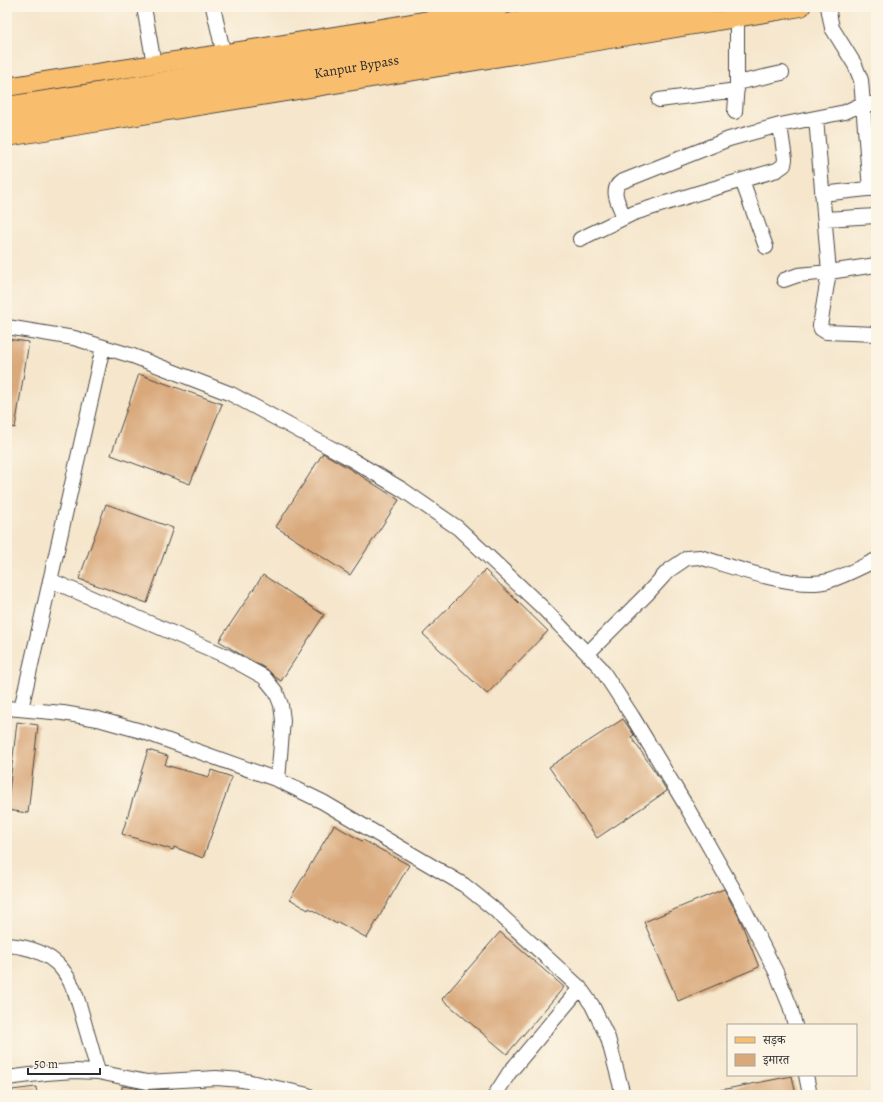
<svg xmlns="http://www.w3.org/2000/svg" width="883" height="1102" font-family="Alegreya,'Noto Serif Devanagari',serif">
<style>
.building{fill:#d9a97b}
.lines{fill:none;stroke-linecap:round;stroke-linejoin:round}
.minor-casing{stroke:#494743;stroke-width:16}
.major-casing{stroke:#494743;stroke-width:20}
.highway-casing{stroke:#494743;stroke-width:22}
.minor{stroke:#fff;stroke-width:14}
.major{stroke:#f9be6d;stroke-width:18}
.highway{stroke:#f9be6d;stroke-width:20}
.labels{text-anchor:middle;stroke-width:3;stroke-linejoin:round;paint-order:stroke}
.street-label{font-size:14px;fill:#2b2b2b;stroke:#fcf5e5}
</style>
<rect width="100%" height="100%" fill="#fcf5e5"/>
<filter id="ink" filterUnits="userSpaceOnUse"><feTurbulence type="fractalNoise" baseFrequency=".025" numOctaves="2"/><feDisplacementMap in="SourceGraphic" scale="8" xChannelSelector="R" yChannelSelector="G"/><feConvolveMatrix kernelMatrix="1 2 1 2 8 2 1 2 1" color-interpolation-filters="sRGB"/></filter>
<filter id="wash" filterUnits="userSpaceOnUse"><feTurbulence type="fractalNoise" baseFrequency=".012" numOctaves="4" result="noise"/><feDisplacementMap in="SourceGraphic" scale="16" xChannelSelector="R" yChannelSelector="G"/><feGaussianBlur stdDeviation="0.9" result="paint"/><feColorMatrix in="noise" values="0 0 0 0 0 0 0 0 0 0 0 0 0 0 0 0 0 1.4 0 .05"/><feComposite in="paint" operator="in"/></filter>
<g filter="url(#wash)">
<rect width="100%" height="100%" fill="#f5e6cc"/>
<g id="blocks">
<path class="building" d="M 7,339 L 29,342 L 15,428 L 7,426 Z
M 139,374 L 222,404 L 190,484 L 111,455 Z
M 323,453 L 350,469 L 399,500 L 350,575 L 276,527 Z
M 106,504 L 173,528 L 147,603 L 79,579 Z
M 485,570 L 548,631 L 487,694 L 423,634 Z
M 263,575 L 324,615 L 281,681 L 275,677 L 268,670 L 240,654 L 219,641 Z
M 623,719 L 634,735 L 631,737 L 656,773 L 667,791 L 597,838 L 549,767 Z
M 17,722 L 38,725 L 28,813 L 7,810 Z
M 148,750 L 168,756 L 165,765 L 209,777 L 211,770 L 232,777 L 203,858 L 174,847 L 173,850 L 122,834 Z
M 334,825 L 362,841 L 363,840 L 409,865 L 367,938 L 338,922 L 337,924 L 309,908 L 308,910 L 290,899 Z
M 724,889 L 739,917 L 759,967 L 678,1001 L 644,922 Z
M 500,932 L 564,987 L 507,1054 L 442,999 Z
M 792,1076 L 796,1095 L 717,1095 L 716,1091 Z
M 122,1086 L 147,1090 L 173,1089 L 173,1095 L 122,1095 Z
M 36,1087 L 37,1095 L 13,1095 L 12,1090 Z"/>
</g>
</g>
<g filter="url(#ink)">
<use href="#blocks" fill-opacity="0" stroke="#494743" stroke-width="1"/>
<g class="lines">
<defs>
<path id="minor" d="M 144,7 L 154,64
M 213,7 L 224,55
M 828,7 L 832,28 L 855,65 L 861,80 L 870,189
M 737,83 L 782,73
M 659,100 L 737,90
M 735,112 L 737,83 L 737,18
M 816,118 L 829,272 L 820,326 L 821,329 L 826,332 L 876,334
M 742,180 L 766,247
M 822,194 L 876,188
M 624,217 C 620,206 609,190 621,182 L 729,139 L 780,125 L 845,112 L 862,104 L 876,104
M 825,219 L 876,216
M 580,239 L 634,213 L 698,193 L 777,170 L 784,165 L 785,159 L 780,125
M 784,280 L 798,275 L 829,272 L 876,265
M 7,327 L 74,338 L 133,356 L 231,394 L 344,455 L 403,490 L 458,528 L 542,607 L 600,667 L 632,716 L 685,804 L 739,899 L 776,972 L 790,1006 L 795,1025
M 50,580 L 226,656 L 264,677 L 276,692 L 281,705 L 283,720 L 278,780
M 588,653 L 647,594 L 668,571 L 687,558 L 700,557 C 732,567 796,590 828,581 C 845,576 861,567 876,560
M 7,708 L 63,713 L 98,719 L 141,731 L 278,780 L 323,802 L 464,885 L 494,909 L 580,988 L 592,1005 L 608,1038 L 623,1095
M 21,709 L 103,347
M 7,945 C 60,949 72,976 84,1022 C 89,1039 94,1056 98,1072
M 806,1075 L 810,1095
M 7,1078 L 46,1073 L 74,1071 L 98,1072 L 147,1082 L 216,1078 L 242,1080 L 308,1095
M 495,1095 L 509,1073 L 580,988"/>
<path id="major" d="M 7,87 C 171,61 336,38 500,7
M 7,137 L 550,49 L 801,7"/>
<g id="highway">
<path d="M 7,107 L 92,94 L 608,7"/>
<path id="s1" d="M 7,123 L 181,96 L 705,7"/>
</g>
</defs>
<use href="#minor" class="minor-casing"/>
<use href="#major" class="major-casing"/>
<use href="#highway" class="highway-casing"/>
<use href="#minor" class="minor"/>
<use href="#major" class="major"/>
<use href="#highway" class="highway"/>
</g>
</g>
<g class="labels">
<g class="street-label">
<text dy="5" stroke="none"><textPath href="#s1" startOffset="354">Kanpur Bypass</textPath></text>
</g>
</g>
<rect width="883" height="1102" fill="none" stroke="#fcf5e5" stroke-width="24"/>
<rect x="727" y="1024" width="130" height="52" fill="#fcf5e5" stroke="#a8a49b"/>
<rect x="735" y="1037" width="20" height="6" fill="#f9be6d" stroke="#a8a49b"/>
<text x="763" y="1044" font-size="12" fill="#2b2b2b">सड़क</text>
<rect x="735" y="1054" width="20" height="12" fill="#d9a97b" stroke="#a8a49b"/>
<text x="763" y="1064" font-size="12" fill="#2b2b2b">इमारत</text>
<path d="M28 1068v6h72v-6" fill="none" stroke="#2b2b2b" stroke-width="2"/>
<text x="34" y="1068" font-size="12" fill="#2b2b2b" stroke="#fcf5e5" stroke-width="3" paint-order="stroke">50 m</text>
</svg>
